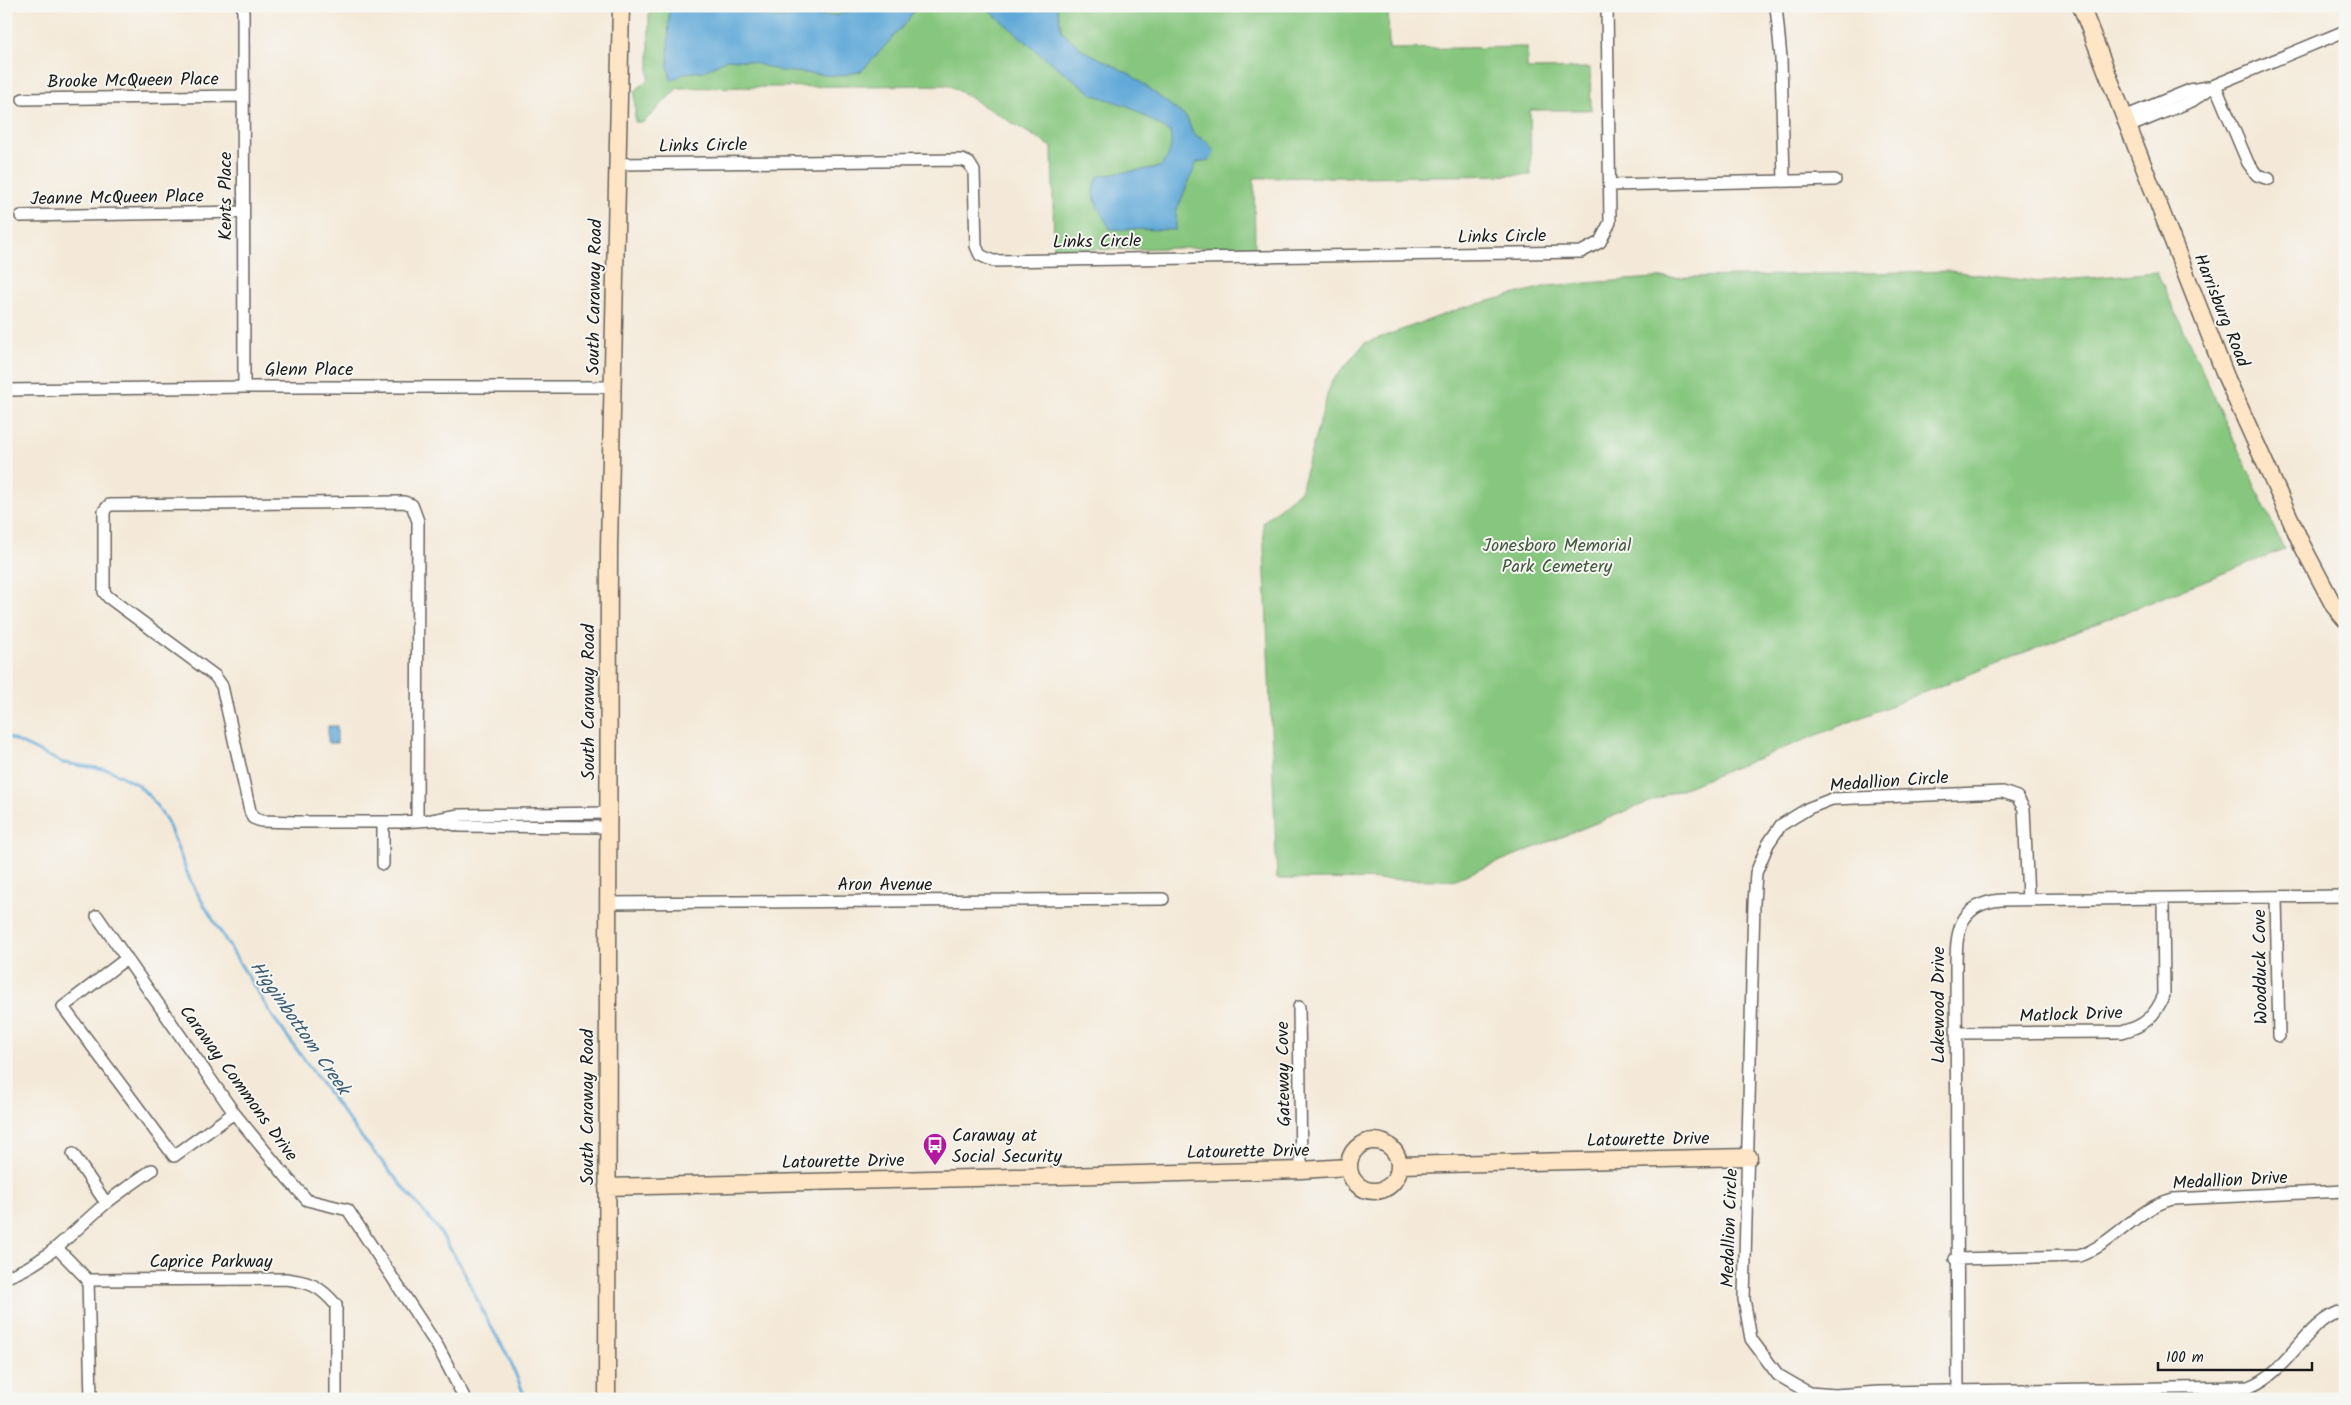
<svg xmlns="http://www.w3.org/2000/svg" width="2351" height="1405" font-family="Kalam,sans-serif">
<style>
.green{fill:#86c67e;stroke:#51714d}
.water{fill:#61a9d8;stroke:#3e627a}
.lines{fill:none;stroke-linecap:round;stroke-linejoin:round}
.stream{stroke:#61a9d8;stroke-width:3}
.street-casing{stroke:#68645e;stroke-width:14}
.secondary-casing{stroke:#68645e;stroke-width:19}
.street{stroke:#fff;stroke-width:11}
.secondary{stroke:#fde5c5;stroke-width:16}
.labels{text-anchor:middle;stroke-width:4;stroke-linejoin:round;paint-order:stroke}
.street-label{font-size:18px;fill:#1c1c1c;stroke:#f6f6f2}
.park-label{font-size:18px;fill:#41583e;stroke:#f6f6f2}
.poi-label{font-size:18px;fill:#1c1c1c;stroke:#f6f6f2;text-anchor:start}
.water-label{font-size:19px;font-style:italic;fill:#3b5b71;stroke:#f6f6f2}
</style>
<rect width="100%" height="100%" fill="#f6f6f2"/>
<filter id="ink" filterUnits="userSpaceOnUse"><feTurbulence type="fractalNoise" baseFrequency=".02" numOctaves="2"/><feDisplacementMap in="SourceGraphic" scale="10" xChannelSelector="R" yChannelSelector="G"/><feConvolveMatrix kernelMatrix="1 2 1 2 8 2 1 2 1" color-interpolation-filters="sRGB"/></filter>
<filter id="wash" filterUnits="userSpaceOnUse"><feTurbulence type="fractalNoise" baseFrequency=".0096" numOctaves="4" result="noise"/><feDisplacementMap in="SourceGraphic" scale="20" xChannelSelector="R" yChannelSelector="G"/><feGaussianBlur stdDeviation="1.12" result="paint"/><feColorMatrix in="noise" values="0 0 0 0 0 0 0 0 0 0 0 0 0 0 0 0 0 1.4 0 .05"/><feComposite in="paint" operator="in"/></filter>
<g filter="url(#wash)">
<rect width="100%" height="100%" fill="#f4e9d8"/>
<path class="green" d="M 649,6 L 1388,6 L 1389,49 L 1527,47 L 1527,69 L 1590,68 L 1591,110 L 1530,110 L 1531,175 L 1254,178 L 1255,247 L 1054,250 L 1052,147 L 949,85 L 678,88 L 644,122 L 635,122 L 635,91 L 649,79 Z
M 1950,271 L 2041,282 L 2157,272 L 2284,549 L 1453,880 L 1277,879 L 1263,522 L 1300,491 L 1331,382 L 1365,343 L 1462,308 L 1547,286 L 1654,278 Z"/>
<path class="water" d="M 669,6 L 746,6 L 774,18 L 838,15 L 867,6 L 917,6 L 906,23 L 862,71 L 839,76 L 781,71 L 748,61 L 727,59 L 704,71 L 686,73 L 671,80 L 668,67 Z
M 984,6 L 1057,6 L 1062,32 L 1083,50 L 1130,74 L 1187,118 L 1193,134 L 1208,142 L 1214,152 L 1210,160 L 1197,162 L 1176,212 L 1176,230 L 1110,229 C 1100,209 1087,197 1099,176 L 1160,167 C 1170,156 1173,148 1170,132 L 1128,106 L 1094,95 L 1039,53 Z
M 328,726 L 337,726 L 337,743 L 328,743 Z"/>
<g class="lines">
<path class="stream" d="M 6,736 L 63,763 L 110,770 L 138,785 L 151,798 L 167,821 L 190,880 L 204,905 L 273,1017 L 358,1133 L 438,1229 L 461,1266 L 486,1318 L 508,1356 L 526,1399
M 1091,1399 L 1106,1395 L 1114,1399"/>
</g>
</g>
<g filter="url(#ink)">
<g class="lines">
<defs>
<path id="street" d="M 243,6 L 244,387
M 1776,6 L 1781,58 L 1784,181
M 2215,85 L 2248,163 L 2257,175 L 2269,179
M 23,99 L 243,96
M 2124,117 L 2190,90 L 2208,87
M 2128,127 L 2192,101 L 2215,85 L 2345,31
M 618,164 L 962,160 L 969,163 L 974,171 L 976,246 L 980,255 L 993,261 L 1581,252 L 1600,242 L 1610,222 L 1607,6
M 1609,185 L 1835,180
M 21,216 L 243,212
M 6,390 L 244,387 L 612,387
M 417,821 L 418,521 L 412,505 L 404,502 L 109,505 L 104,511 L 104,592 L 108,597 L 215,676 L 222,686 L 250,811 L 253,818 L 261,821 L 296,822 L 401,822 L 432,820 L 459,815 L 608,813
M 439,821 L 460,826 L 608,827
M 383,822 L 383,864
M 2276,897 L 2279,1036
M 2028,899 L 2024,809 L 2017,797 L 2003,792 L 1832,799 L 1809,808 L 1781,825 L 1768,844 L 1756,873 L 1754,903 L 1744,1299 L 1751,1339 L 1778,1375 L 1809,1393 L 1835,1395 L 1879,1392 L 2249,1387 C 2289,1373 2304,1321 2345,1310
M 607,903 L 1163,899
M 97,916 L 234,1113 L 288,1179 L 307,1200 L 348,1210 L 438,1347 L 465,1399
M 127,958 L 63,1007 L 174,1156 L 234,1113
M 1299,1007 L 1301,1170
M 1956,1033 L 2122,1032 C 2145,1026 2155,1016 2164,995 L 2163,899
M 73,1154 L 106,1203
M 57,1248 L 88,1280 L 286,1279 C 310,1282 320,1286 336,1305 L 336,1399
M 1955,1259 L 2079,1256 C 2115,1243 2137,1208 2173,1199 L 2345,1191
M 6,1277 C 46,1264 74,1230 105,1204 C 120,1192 136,1181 152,1170
M 88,1280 L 91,1399
M 1958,1391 L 1956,969 C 1956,934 1957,904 2001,900 L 2345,896"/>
<path id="secondary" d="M 2081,6 L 2226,377 L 2302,545 L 2334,606 L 2345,619
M1349 1166a25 25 0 1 1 50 0a25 25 0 1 1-50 0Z
M 1399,1165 L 1749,1157
M 607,1187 L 1301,1170 L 1349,1167
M 607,1399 L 609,547 L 621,6"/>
</defs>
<use href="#street" class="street-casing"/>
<use href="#secondary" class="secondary-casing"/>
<use href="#street" class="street"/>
<use href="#secondary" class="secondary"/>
</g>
</g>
<defs>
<symbol id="bus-pin" viewBox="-11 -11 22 30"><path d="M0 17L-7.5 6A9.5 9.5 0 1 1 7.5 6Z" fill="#b5179e" stroke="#f6f6f2"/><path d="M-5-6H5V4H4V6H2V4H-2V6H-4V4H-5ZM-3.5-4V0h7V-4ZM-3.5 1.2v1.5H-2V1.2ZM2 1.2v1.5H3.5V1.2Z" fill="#fff"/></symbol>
</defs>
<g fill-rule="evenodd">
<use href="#bus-pin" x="921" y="1131" width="28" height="38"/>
</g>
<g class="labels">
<g class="street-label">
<text transform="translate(133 80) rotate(-1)" y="6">Brooke McQueen Place</text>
<text transform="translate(703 145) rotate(-1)" y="6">Links Circle</text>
<text transform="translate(225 196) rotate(-90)" y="6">Kents Place</text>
<text transform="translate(117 197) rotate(-1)" y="6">Jeanne McQueen Place</text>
<text transform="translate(1502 236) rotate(-1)" y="6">Links Circle</text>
<text transform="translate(1097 241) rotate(-1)" y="6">Links Circle</text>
<text transform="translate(594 297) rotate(-89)" y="6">South Caraway Road</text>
<text transform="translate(2222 310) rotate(68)" y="6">Harrisburg Road</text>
<text x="309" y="375">Glenn Place</text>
<text transform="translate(588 702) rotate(-90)" y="6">South Caraway Road</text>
<text transform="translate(1889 781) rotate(-4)" y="6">Medallion Circle</text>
<text x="885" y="890">Aron Avenue</text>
<text transform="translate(2260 967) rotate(-91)" y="6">Woodduck Cove</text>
<text transform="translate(1938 1005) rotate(-90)" y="6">Lakewood Drive</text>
<text transform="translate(2071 1014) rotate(-2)" y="6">Matlock Drive</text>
<text transform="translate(1283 1074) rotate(-91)" y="6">Gateway Cove</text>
<text transform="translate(239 1083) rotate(54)" y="6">Caraway Commons Drive</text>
<text transform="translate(587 1107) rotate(-90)" y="6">South Caraway Road</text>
<text transform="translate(1648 1139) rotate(-1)" y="6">Latourette Drive</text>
<text transform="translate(1248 1151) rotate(-1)" y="6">Latourette Drive</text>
<text transform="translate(843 1161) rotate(-1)" y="6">Latourette Drive</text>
<text transform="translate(2230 1180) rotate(-3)" y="6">Medallion Drive</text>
<text transform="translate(1729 1228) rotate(-88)" y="6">Medallion Circle</text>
<text x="211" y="1267">Caprice Parkway</text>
</g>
<g class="park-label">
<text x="1557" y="551">Jonesboro Memorial<tspan x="1557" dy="21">Park Cemetery</tspan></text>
</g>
<g class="poi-label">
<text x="952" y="1141">Caraway at<tspan x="952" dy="21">Social Security</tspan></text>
</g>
<g class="water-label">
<text transform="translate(301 1027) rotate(55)" y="7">Higginbottom Creek</text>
</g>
</g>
<rect width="2351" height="1405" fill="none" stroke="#f6f6f2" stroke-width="25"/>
<path d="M2158 1362v8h154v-8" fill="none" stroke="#1c1c1c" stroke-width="2.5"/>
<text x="2166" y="1362" font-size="15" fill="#1c1c1c" stroke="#f6f6f2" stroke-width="4" paint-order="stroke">100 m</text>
</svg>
